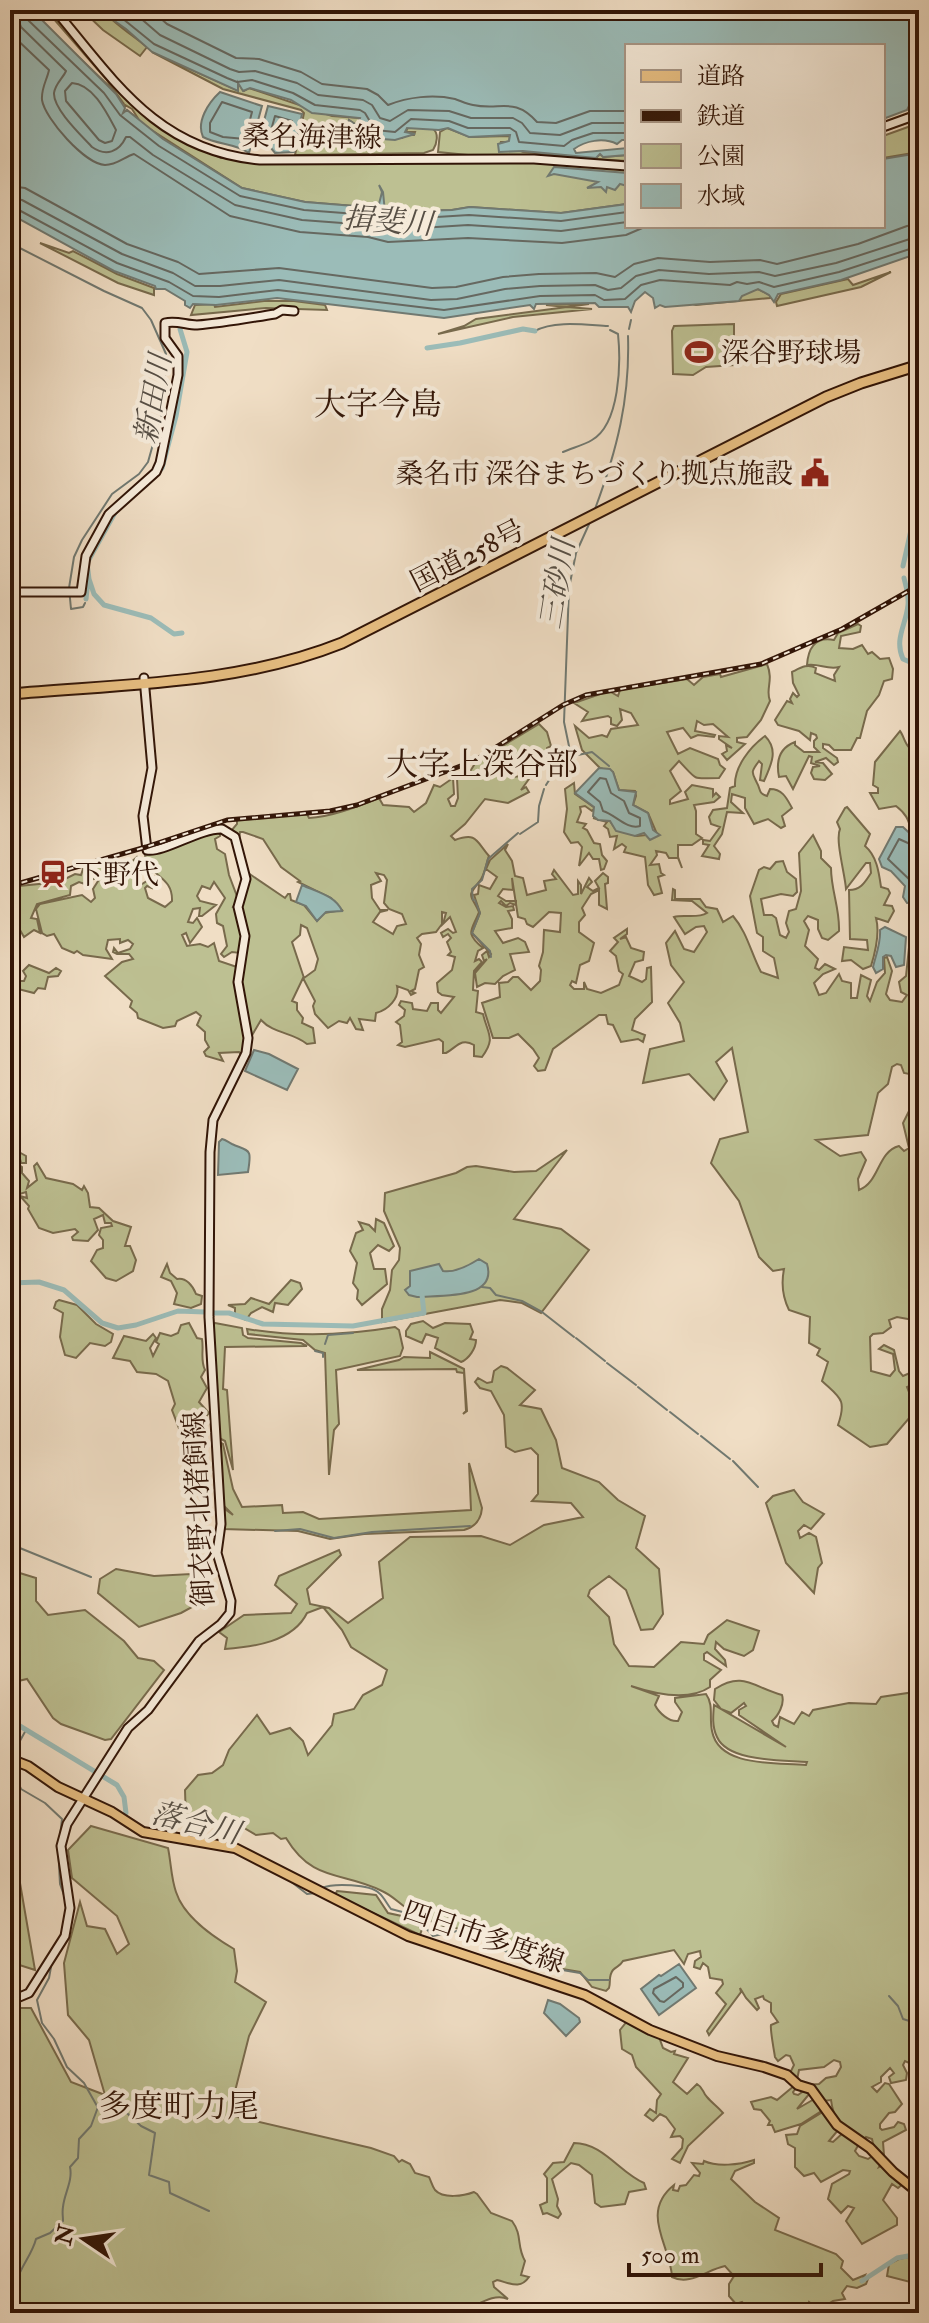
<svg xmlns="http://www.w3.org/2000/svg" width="929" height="2323" font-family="'IM FELL Double Pica','Noto Serif JP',serif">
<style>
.green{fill:#bdc092;stroke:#786a4c;stroke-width:2;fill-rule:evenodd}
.water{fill:#9bbcb8;stroke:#717971;stroke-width:2}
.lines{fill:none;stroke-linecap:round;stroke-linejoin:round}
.shore{stroke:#666860;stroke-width:2}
.stream{stroke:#717971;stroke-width:2}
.river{stroke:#9bbcb8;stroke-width:5}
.secondary-casing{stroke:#321507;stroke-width:11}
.primary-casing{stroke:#321507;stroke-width:12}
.trunk-casing{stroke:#321507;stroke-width:13}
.secondary{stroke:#f5ead9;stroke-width:7}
.primary{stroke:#e8bf82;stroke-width:8}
.trunk{stroke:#e8bf82;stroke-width:9}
.rail-casing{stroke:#321507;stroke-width:5}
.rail{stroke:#f5ead9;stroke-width:2;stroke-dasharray:6;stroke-linecap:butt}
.labels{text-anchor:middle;stroke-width:8;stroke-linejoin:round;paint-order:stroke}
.street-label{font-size:28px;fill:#321507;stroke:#f5ead9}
.poi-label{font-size:28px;fill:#321507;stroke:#f5ead9;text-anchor:start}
.water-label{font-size:30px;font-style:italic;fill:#574f45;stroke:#f5ead9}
.quarter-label{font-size:32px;fill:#321507;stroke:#f5ead9}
</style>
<rect width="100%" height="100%" fill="#f0dec5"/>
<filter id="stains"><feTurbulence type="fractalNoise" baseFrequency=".0025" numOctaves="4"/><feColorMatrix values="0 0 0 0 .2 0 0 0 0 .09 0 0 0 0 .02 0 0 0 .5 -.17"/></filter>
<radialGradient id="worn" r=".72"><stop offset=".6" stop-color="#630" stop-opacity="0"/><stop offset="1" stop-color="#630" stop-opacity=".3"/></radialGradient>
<path class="green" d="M 10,10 L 33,10 L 34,15 L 110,87 L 124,104 L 106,79 L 46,10 L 52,10 L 107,76 L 190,144 L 221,158 L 537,161 L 627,168 L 627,204 L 561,213 L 470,207 L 452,210 L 389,212 L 380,208 L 305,202 L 242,188 L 125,113 L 127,110 L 139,120 L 132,109 L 125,105 L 123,111 L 15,13 L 10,13 Z
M 82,10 L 102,10 C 115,24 132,35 147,47 L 140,56 L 103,30 Z
M 152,52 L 237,90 L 238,83 L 244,91 L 249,88 L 332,116 L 360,118 L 358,124 L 366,127 L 362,130 L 355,128 L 355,124 L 349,120 L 347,128 L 342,130 L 343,135 L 354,133 L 359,137 L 365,134 L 374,138 L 402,138 L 405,135 L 414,135 L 415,132 L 406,132 L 408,127 L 433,129 C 439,133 437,144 433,150 L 424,153 L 295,155 L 304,113 L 301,110 L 223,89 Z
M 919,123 L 919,152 L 883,158 L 883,136 Z
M 447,128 L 470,137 L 510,136 L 509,142 L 500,142 L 523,152 L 590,157 L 597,157 L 600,154 L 604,157 L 627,155 L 627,161 L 532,155 L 468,155 L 438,152 L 440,132 Z
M 40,243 L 69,253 L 73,251 L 117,274 L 154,288 L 154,295 L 118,283 Z
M 891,272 L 861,287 L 777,306 L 776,302 L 781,294 L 848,279 L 853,285 Z
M 661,288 L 708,293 L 758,289 L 770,295 L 770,298 L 696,305 L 674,299 L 659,299 L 654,294 Z
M 264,301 L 294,301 L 325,305 L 327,310 L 266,308 L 191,315 L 195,305 L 214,304 L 215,307 Z
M 589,304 L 567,307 L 592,309 L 513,317 L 438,334 L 464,326 L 476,319 L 567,307 L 546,305 Z
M 734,324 L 734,365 L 706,367 L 693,375 L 673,374 L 672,331 L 674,326 Z
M 858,624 L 861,626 L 860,632 L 841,636 L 839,648 L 853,649 L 862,645 L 868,654 L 872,652 L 880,659 L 889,658 L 893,669 L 892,679 L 884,681 L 879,695 L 867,711 L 860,738 L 857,738 L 851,750 L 834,750 L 829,745 L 823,744 L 823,748 L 837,758 L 838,762 L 834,765 L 826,758 L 815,762 L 823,763 L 832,774 L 825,780 L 814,779 L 811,773 L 813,767 L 820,766 L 811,763 L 812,757 L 809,756 L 793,789 L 786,776 L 779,777 C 776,762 779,748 795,742 L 795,745 L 804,752 L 819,752 L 814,747 L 814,741 L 817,738 L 816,735 L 811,733 L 810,740 L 799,731 L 778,725 L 775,720 L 787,701 L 792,703 L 790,699 L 793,693 L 797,697 L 799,695 L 793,683 L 792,672 C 800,668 807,663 816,668 L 815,673 L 835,681 L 834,675 L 839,667 C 827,670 819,663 807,665 C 808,650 814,636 834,640 L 838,633 Z
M 767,664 C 774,681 765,689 770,701 L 761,720 L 747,737 L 737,738 L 737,742 L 745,744 L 727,760 L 722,754 L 727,751 L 726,745 L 732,748 L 719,739 L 719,736 L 728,737 L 713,724 L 704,725 L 697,721 L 695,731 L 715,735 L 714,737 L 698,735 L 691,738 L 683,728 L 667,732 L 678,754 L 690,748 L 718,759 L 720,765 L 725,769 L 719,778 C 691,778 699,782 679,761 L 670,771 L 681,791 L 670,800 L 670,804 L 688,799 L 685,792 L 692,785 L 713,789 L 713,796 L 716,793 L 720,797 L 714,802 L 694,805 L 696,811 L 696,834 L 702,838 L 692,845 L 678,845 L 678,857 L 682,868 L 678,858 L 669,858 L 666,853 L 656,851 L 657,855 L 650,865 L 659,864 L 661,873 L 664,875 L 658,877 L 662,893 L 654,895 L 648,885 L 645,857 L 624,852 L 626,847 L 622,844 L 614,849 L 617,836 L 610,837 L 608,829 L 604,826 L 607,822 L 593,818 L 610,821 L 616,830 L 637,836 L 657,834 L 648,813 L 633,805 L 636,796 L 635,791 L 619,790 L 613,772 L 600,768 L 582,750 L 575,726 L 589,738 L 602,735 L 607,737 L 611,729 L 638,725 L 631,713 L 620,709 L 622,720 L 617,726 L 611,724 L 611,718 L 608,716 L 582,721 L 588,712 L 574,703 L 609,691 L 618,696 L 620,690 L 625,689 L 687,679 L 694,685 L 703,677 L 720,674 L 721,677 Z
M 539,724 L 547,732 L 551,746 L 547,748 L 548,757 L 546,759 L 538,753 L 529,752 L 525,758 L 538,765 L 540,770 L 535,772 L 527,766 L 516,763 L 509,770 L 512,777 L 522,776 L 529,779 L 521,790 L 526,787 L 529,792 L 508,803 L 485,799 L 465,824 L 451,836 L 455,840 C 477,832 476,841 489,856 C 486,863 485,876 479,882 C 466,898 471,894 479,912 C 472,931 464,932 483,948 L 478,951 L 475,961 L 479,959 L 482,962 L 474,971 L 473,990 L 478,991 L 476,1012 L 483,1014 C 488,1035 496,1038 482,1057 L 474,1056 L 474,1045 C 461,1037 456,1048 446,1053 L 443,1053 L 443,1042 L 439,1039 L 405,1047 L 398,1045 L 402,1042 L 400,1025 L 396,1022 L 404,1016 L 405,1010 L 399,1005 L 401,1001 L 412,1003 L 413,1009 L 427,1011 L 431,1003 L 438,1003 L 438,1010 L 441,1013 L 454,997 L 442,995 L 438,992 L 437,983 L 452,970 L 455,957 L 448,955 L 451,952 L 447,942 L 451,938 L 448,934 L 443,937 L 441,933 L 448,929 L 453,933 L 456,932 L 450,917 L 443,924 L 446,913 L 442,912 L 442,924 L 436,932 L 422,934 L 417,938 L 421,944 L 419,955 L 424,967 L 419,970 L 415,989 L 411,991 L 415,993 L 411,995 L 408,990 L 397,986 C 400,998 388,1010 376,1013 L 375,1021 L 359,1019 L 363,1030 L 356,1029 L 350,1018 L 347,1023 L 339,1021 L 328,1028 L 315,1014 L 313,1006 L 315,1001 L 303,978 L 292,1001 L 297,1003 L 297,1010 L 303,1018 L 302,1023 L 313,1028 L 315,1043 L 307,1044 C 292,1032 274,1034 261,1020 L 251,1037 L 239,986 L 247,938 L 239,909 L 248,873 L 285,898 L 288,894 L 290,894 L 291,900 L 304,905 L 317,921 L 324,913 L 342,910 L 331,898 L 298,882 L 300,881 L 281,867 L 263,839 L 243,832 L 240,832 L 239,840 L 231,831 L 237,824 L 237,819 L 307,814 L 309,818 C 331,817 356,807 379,798 L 383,805 L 409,807 L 414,812 L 426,803 L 434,785 L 440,787 L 453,778 L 454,794 L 448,799 L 451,806 L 455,806 L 458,798 L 457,778 L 464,770 L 469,773 L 476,762 ZM 376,873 L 384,875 L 387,880 L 384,903 L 389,909 L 402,914 L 406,924 L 397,926 L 393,934 L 373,922 L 380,912 L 388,910 L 380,910 L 372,898 L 371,885 L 381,881 ZM 301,925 L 307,928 L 318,959 L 315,970 L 304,978 L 292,942 L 300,935 Z
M 900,731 C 905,737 905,752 919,750 L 919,837 L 911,831 C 909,819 905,813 896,806 L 879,809 L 870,793 L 878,793 L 878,788 L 873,785 L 875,762 Z
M 765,736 C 779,750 771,765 764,781 L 760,780 L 762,764 L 759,761 C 750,773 752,772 757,783 C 761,790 758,793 767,796 L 770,789 C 783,789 787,799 792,808 L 782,816 L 785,826 L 781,828 L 768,819 L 754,824 L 745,808 L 745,798 L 732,794 L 731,802 L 743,813 L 727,812 L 722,834 L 714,846 L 720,854 L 719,859 L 702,856 L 709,845 L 703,844 L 703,840 L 710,841 L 720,827 L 711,824 L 709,817 L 713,810 L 727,808 L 730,788 L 735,786 C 734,767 750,747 765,736 Z
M 574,783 L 575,794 L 595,808 L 592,811 L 585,806 L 580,807 L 581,812 L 577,822 L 586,824 L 583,828 L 587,830 L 594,843 L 600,844 L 602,855 L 607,861 L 604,869 L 601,870 L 599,859 L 593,859 L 589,853 L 579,866 L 582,847 L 578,842 L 571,843 L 564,832 L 567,809 L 565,789 Z
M 847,807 L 870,834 L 865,846 C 877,856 879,873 881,887 L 888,889 L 890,893 L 884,905 L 892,906 L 894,911 L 888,922 L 876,918 C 880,933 876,950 871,966 L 863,969 L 851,960 L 842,961 L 844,947 L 868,950 L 867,940 L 850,939 L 849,890 C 861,890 865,882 871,873 L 870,863 L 866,863 L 846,889 C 845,874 835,840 840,829 L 837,822 L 845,808 Z
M 220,831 L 220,836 L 215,839 L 217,849 L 225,854 L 229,875 L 238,899 L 233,907 L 236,908 L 244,931 L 240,953 L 232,952 L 224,957 L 221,954 L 227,946 L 223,926 L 217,923 L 216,914 L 225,898 L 214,882 L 210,889 L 202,886 L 197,896 L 200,901 L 216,905 L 202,916 L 199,916 L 200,908 L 193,909 L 188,922 L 193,923 L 197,918 L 202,927 L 190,943 L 186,933 L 182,935 L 187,946 L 200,944 L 208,947 L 214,943 L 219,961 L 237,967 L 246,1038 L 243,1056 L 239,1052 L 219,1053 L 223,1061 L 206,1056 L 204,1052 L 209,1047 L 205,1040 L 205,1032 L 197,1025 L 201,1016 L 196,1012 L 177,1021 L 175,1026 L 163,1028 L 138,1018 L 137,1013 L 130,1007 L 132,1001 L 105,976 L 122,962 L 133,959 L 129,954 L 117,954 L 113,952 L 114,948 L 118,953 L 130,949 L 133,944 L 128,940 L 120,943 L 120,939 L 108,940 L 106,949 L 112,959 L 83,955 L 77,951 L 74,953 L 62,948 L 54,934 L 47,936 L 42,933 L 36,909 L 40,904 L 82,895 L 91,902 L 95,898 L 93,889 L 100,878 L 88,880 L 85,884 L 79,882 L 71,886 L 70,895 L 37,904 L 31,918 L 37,919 L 40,933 L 34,930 L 24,937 L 20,930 L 10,925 L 10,902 L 17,895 L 19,886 L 59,882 L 75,874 L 81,875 L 83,869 L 92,868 L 95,864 L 114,858 L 127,866 L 137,857 L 152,874 L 141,870 L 139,886 L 153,877 L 152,888 L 147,886 L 145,888 L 148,898 L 165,907 L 172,901 C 173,875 148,877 145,855 Z
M 813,835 L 821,851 L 821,858 L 831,868 C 831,890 840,909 839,931 L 828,940 L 822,938 L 818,929 L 818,920 L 808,916 L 804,921 L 809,930 L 805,946 L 818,959 L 815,968 L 819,970 L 825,964 L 835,969 L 823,974 L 814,983 L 819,995 L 826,993 L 839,974 L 842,981 L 851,983 L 851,998 L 857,998 L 861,975 L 871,980 L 867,996 L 870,1001 L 877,982 L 885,973 L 884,958 L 887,957 L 892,971 L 886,994 L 890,1000 L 902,1002 L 907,995 L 901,992 L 899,982 L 906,976 L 910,938 L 916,938 L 915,951 L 919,953 L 919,1052 C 913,1058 914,1066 909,1074 L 904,1073 L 901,1065 L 897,1064 L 892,1067 L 888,1084 L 878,1093 L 868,1135 L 816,1140 L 840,1156 L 861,1152 L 866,1160 L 858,1179 L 859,1190 C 880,1182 877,1152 899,1146 L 904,1151 L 909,1148 L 903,1123 L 909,1111 L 919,1106 L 919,1321 L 897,1317 L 889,1320 L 891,1327 L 883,1333 L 873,1334 L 870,1337 L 871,1371 L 890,1376 L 895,1370 L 893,1354 L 879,1349 L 884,1345 L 894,1350 L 899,1371 L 903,1376 L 919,1369 L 919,1382 L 907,1387 L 913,1402 L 919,1398 L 919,1428 L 910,1417 L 887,1444 L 870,1447 L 838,1425 C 847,1399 840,1398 822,1381 L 828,1362 L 817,1355 L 820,1349 L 809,1343 L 810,1317 L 789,1310 C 782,1296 781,1284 784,1269 L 773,1271 L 759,1257 L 739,1201 L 711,1163 L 720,1139 L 748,1132 L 732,1048 L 716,1062 L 727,1081 L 714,1100 L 689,1074 L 643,1083 L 650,1049 L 684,1041 L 680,1023 L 668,1003 L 684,982 L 671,965 L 666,943 L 675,931 L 684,949 L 694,952 L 707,932 L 704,926 L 696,927 L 685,934 L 674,917 C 684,914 697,919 707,913 L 692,901 L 672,900 L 673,889 L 675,890 L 675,899 L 700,899 L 706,907 L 717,909 L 723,922 L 733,916 C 747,932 751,953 761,972 L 778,978 L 774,958 L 763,951 L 763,937 L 757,933 L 750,896 L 759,870 L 764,867 L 770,869 L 776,862 L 783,861 L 787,872 L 796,879 L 797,892 L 793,896 L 781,894 L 761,899 L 764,915 L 772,915 L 776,918 L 780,935 L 786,938 L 789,932 L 786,923 L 789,911 L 796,909 L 801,891 L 799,853 Z
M 508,844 L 505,850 L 512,861 L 515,876 L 523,878 L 527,895 L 546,890 L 544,881 L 556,879 L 552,874 L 554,870 L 573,895 L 578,894 L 578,881 L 581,885 L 581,894 L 589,878 L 592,882 L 587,887 L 593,891 L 599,888 L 595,881 L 603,873 L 608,877 L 608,883 L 605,884 L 607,909 L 599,905 L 599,890 L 591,894 L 582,908 L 585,915 L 579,922 L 579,932 L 594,943 L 589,961 L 580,965 L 576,983 L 572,981 L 570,985 L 574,989 L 584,989 L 584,982 L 587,989 L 601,993 L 619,985 L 623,974 L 619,971 L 616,956 L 610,951 L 618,942 L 614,938 L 627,929 L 627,934 L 620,939 L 626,937 L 631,948 L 644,952 L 643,960 L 635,962 L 629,976 L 642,982 L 646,979 L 647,968 L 651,967 L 652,1002 L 635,1019 L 632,1030 L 645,1035 L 643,1042 L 638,1039 L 621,1042 L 613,1025 L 608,1024 L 606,1015 L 599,1015 L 553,1049 L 545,1070 L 538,1071 L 534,1066 L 539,1058 L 533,1049 L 518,1034 L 509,1038 L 493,1038 L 482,1003 L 500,997 L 499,983 L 508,982 L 513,977 L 518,977 L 531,990 L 540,981 L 541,970 L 539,966 L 543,952 L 544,930 L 560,932 L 561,913 L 549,912 L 533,927 L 527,924 L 525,919 L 518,917 L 512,878 L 513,890 L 503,889 L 498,896 L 506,901 L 516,901 L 516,905 L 510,903 L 506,906 L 501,901 L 499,903 L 506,907 L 513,906 L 514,910 L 508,911 L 512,919 L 512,928 L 495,931 L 503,943 L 518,938 L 525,942 L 529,952 L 510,954 L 515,970 L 503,976 L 495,984 L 485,983 L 477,987 L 475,973 L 487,959 L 484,961 L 482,955 L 487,951 L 489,957 L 491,954 L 472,933 L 480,913 L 474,895 L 478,894 L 479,885 L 490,889 L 497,877 L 486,869 L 490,860 Z
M 29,965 L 49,973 L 56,968 L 61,971 L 58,976 L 48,977 L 45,989 L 38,988 L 34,993 L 14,988 L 13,984 L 17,981 L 24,981 L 26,976 L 23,971 Z
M 10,1147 L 26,1156 L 26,1163 L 21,1163 L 19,1155 L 16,1163 L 22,1167 L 22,1173 L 29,1181 L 27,1188 L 37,1180 L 34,1166 L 37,1163 L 46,1178 L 73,1184 L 82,1190 L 84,1186 L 88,1193 L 90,1207 L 99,1208 L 113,1221 L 131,1227 L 125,1246 L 130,1246 L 136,1260 L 133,1271 L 116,1281 L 106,1278 L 91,1261 L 97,1250 L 103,1248 L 103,1240 L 99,1235 L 101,1228 L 112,1226 L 111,1223 L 105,1223 L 103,1215 L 94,1219 L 98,1230 L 88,1241 L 73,1240 L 72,1237 L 78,1232 L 75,1229 L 53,1233 L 39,1228 L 28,1209 L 29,1206 L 20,1196 L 27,1198 L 26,1192 L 10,1197 Z
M 567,1150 L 514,1219 L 561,1229 L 589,1250 L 541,1313 L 522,1303 L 500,1300 L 382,1322 L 382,1309 L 390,1290 L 392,1270 L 399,1260 L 400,1248 L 384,1211 L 385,1193 L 456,1173 L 467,1167 L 476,1166 L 514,1172 L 536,1171 Z
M 376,1219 L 384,1223 L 394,1246 L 389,1251 L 378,1245 L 370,1253 L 374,1269 L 385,1269 L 387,1284 L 362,1305 L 357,1299 L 358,1290 L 353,1283 L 357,1263 L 350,1251 L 356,1233 L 363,1230 L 359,1222 L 369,1225 L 375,1231 Z
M 167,1264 L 170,1273 L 177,1279 C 186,1277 193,1286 196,1294 L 202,1296 L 201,1304 L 191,1308 L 174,1304 L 177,1293 L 171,1281 L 161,1277 Z
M 291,1280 L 300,1283 L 302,1289 L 288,1305 L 275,1303 L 273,1312 L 262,1307 L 251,1313 L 246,1320 L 235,1315 L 235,1308 L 228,1305 L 245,1304 L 251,1298 L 269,1304 Z
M 59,1300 L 77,1305 L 96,1324 L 113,1334 L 111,1342 L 105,1346 L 90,1343 L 76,1358 L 65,1355 L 60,1337 L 63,1313 L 54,1308 L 56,1302 Z
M 423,1321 L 433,1328 L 445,1323 L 470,1324 L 473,1332 L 470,1339 L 476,1340 C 476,1348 469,1359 461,1362 L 435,1348 L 438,1338 L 426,1334 L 422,1343 L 406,1336 L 406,1331 L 411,1324 Z
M 189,1323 L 197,1338 L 202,1339 C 204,1350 200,1360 205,1370 L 201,1377 L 207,1388 L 199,1402 L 209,1413 L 191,1434 L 180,1431 L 172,1410 L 175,1404 L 168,1381 L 156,1374 L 137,1372 L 130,1361 L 113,1358 L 124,1336 L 146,1341 L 153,1334 L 156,1338 L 150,1348 L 153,1356 L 159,1344 L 156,1342 L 160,1333 L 171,1336 L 178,1333 L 181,1325 Z
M 215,1323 L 242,1328 L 243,1335 L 248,1338 L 301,1343 L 307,1346 L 225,1347 L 223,1389 L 227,1390 L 233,1470 L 225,1441 L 219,1438 L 212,1325 Z
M 395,1327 L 399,1330 L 403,1348 L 400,1356 L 336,1370 L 339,1424 L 334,1430 L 329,1475 L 325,1353 L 315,1350 L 303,1340 L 248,1334 L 247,1329 C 295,1337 348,1335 395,1327 Z
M 430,1352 L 464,1369 L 467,1411 L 463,1414 L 466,1411 L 464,1373 L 457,1372 L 456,1369 L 357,1370 L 399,1360 L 404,1357 L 430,1358 Z
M 501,1366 L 507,1368 L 535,1390 L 520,1405 L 541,1409 L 556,1440 L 562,1468 L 599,1482 L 618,1500 L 645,1516 L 636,1548 L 659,1569 L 663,1614 L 653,1629 L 641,1630 L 626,1590 L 609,1576 L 590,1590 L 588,1596 L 609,1617 L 614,1644 L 629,1666 L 654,1667 L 681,1642 L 704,1644 L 708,1635 L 727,1620 L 759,1631 L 753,1650 L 744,1656 L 724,1649 L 716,1642 L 715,1649 L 725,1660 L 726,1666 L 707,1652 L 704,1654 L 704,1660 L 721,1670 L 710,1680 L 710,1687 C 688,1702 655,1694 631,1686 L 659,1696 L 655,1705 C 659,1713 669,1722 678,1721 L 682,1712 L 675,1702 L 675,1698 L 706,1694 C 714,1705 709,1718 712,1731 C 719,1768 777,1762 806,1765 L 807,1762 C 782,1760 728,1762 717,1737 C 712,1727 713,1716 714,1705 L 786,1747 L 739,1715 L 739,1710 L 746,1706 L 744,1703 L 731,1713 L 721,1709 L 714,1700 L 715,1689 C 743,1671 753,1687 782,1695 C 785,1704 778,1716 772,1721 L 774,1725 L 778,1727 L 780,1717 L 794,1724 L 802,1712 L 809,1716 L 813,1710 L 849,1703 L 876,1704 L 881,1697 L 914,1692 L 919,1686 L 919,2080 L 916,2066 L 905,2061 L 903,2065 L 907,2073 L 906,2080 L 891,2083 L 889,2077 L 894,2073 L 890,2068 L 881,2077 L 881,2082 L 872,2087 L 877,2092 L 885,2083 L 889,2084 L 902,2104 L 895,2112 L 889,2113 L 880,2124 L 880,2128 L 882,2130 L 894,2127 L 898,2122 L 904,2124 L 906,2130 L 883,2142 L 884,2155 L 874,2148 L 872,2139 L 866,2137 L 863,2141 C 844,2126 834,2124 831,2100 L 822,2101 L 818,2091 L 814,2092 L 805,2085 L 819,2084 L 826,2078 L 836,2076 L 841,2067 L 840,2062 L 834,2060 L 824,2067 L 799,2070 L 797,2080 L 790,2073 L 794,2065 L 790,2056 L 786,2055 L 778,2061 L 775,2057 C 774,2051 770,2029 771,2025 L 778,2022 L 771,2012 L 771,2003 L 764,1999 L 763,1996 L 755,1999 L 759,2008 L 757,2010 L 746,1998 L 740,1988 L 741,1992 L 709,2035 L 707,2031 L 726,2004 L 716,1993 L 723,1984 L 722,1980 L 710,1978 L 708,1967 L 703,1963 L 700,1969 L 694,1967 L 695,1961 L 701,1957 L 700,1951 L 688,1954 L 684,1964 L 674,1950 L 623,1961 C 620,1966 617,1966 613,1970 C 608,1976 611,1982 609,1988 L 606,1991 L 592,1987 L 580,1972 L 527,1963 L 474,1933 L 455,1928 L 449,1916 L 446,1925 L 439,1928 C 431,1919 423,1917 413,1912 C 402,1907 394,1896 382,1891 C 342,1871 313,1883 286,1838 L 281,1839 L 273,1833 L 256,1835 L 244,1828 L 186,1822 L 185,1790 L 198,1775 L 212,1773 L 223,1765 L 229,1750 L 257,1715 L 270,1734 L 290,1728 L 303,1741 L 308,1755 L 332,1725 L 334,1714 L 354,1709 L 363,1695 L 382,1685 L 387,1670 L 351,1647 L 342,1630 L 323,1607 L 307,1613 C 293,1642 253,1647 225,1649 L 227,1638 L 219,1632 L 244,1615 L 291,1613 L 297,1604 L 275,1585 L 279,1576 L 339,1550 L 341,1555 L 307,1589 L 310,1604 L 329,1608 L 348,1623 L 383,1598 L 379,1562 L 410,1537 L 481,1536 L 510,1545 L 544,1525 L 583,1517 L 571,1503 L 532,1501 L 538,1494 L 538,1455 L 531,1448 L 515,1452 L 506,1447 L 504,1415 L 491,1391 L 480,1388 L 475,1382 L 478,1378 L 487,1383 L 492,1382 L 494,1371 Z
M 219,1442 L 223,1444 L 233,1489 L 242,1507 L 282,1505 L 283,1513 L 303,1512 L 319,1519 L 471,1510 L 469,1463 L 482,1508 C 481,1520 475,1527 464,1530 L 364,1534 L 330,1539 L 298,1531 L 223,1529 L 222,1507 L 233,1515 L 222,1504 Z
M 794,1490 L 803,1502 L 824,1514 L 811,1529 L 804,1525 L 798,1531 L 800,1538 L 809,1533 L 816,1537 L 822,1563 L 818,1568 L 814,1593 L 786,1563 L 766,1503 L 773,1496 Z
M 116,1569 L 154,1576 L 191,1574 L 194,1606 L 181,1613 L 139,1627 L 98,1593 L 100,1579 Z
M 10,1570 L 36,1578 L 36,1601 L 48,1615 L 85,1610 L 124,1641 L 138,1658 L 154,1661 L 164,1670 L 111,1739 L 105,1740 L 61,1724 L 53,1718 L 27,1679 L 10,1683 Z
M 91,1826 L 168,1848 C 171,1862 171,1878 176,1892 C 184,1917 212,1936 234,1949 L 237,1971 L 235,1982 L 266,2002 L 249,2036 L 229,2115 L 371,2148 L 394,2156 L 399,2162 L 402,2160 L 410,2164 L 415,2173 L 429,2177 C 431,2181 432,2186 435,2190 C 443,2199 464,2196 474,2192 L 477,2194 L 491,2213 L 512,2221 C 523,2236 516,2245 525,2261 L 521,2275 L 529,2277 C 520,2290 510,2283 497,2280 L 493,2282 L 494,2287 L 508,2299 C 495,2293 481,2303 470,2308 L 467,2313 L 10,2313 L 10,2008 L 31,2008 L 71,2082 L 105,2095 L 89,2040 L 68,2015 L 64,1963 L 80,1902 L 87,1926 L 105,1929 L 117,1954 L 129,1944 L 117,1916 L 72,1878 L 68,1850 Z
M 10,1860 L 20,1883 L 35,1970 L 10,1962 Z
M 337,1891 L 376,1895 L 388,1913 L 411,1918 L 422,1929 L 420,1935 L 335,1895 Z
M 628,2020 L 659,2037 L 663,2048 L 671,2052 L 675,2051 L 674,2054 L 688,2058 L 673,2082 L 687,2094 L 697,2084 C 704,2088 702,2092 707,2097 C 712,2103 718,2107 723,2113 L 688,2146 L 680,2163 L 672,2159 L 682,2148 L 683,2139 L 680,2136 L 671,2137 L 675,2129 L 666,2117 L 660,2114 L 653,2121 L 645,2115 L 650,2109 L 656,2113 L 657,2100 L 661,2094 L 636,2067 L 632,2055 L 622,2049 L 620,2030 Z
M 795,2085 L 797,2087 L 793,2092 L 794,2094 L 798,2095 L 805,2090 L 810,2093 L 797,2109 L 816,2098 L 823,2110 L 801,2124 L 775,2132 L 772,2125 L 768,2125 L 770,2121 L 761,2110 L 754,2109 L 751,2102 L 771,2097 L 777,2100 Z
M 826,2110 L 839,2129 L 829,2141 L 833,2142 L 844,2132 L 860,2142 L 855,2151 L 859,2156 L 868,2159 L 874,2155 L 881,2163 L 879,2167 L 883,2165 L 904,2183 L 898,2188 L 892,2184 L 883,2200 L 897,2218 L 897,2225 L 862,2244 L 846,2221 L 854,2208 L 848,2206 L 841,2213 L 828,2199 L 832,2184 L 849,2174 L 850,2171 L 843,2170 L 821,2182 L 814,2173 L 804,2176 L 795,2167 L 795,2148 L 788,2144 L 786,2135 L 797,2134 L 800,2126 Z
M 574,2143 C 603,2143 620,2173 644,2183 L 646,2189 L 629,2192 L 625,2204 L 601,2207 L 595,2203 L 592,2175 L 579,2165 L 571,2163 L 552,2179 L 558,2199 L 557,2206 L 561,2214 L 558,2218 L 547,2213 L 543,2214 L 540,2205 L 547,2202 L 547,2178 L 544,2174 L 553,2163 L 564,2162 Z
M 754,2160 L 754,2163 L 735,2171 L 731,2179 L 755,2202 L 779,2218 L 775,2230 L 836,2254 L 843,2261 L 841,2268 L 853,2280 L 865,2275 L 862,2281 L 868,2279 L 866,2284 L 857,2288 L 847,2286 L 842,2293 L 845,2299 L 833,2301 L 819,2310 L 809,2302 L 806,2313 L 752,2313 L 742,2302 L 736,2304 L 729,2296 L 729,2284 L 734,2276 L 725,2266 C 706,2270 690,2286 672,2277 C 671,2246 639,2213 674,2185 L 673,2190 L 678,2191 L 680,2186 L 686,2185 L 694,2175 L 699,2176 L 700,2173 L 692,2163 L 703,2164 L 704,2161 C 717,2167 739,2165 754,2160 Z
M 919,2255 L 919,2279 L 914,2283 L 887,2276 L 889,2264 L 899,2259 Z"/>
<path class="water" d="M 99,10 L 919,10 L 919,103 L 911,102 L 907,110 L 883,119 L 883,46 L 627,46 L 627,140 L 622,140 L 617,144 C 603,137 585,141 574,149 L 576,153 L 627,148 L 627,155 L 603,157 L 600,154 L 596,158 L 523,151 L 499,152 L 498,144 L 509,141 L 510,135 L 469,137 L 448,128 L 439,130 L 407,128 L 405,132 L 415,134 L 395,140 L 369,138 L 365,134 L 359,137 L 354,133 L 343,136 L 341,130 L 347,128 L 349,120 L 355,124 L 355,128 L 364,128 L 358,124 L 360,118 L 312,113 L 291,100 L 250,88 L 243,91 L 238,83 L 238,91 L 152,52 L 126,29 Z
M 10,13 L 33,13 L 40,18 L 116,94 L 125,108 L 123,113 L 127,110 L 163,139 L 242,188 L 305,202 L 378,208 L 382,192 L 379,185 L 383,192 L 385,212 L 452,210 L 470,207 L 561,213 L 627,204 L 627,226 L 883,226 L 883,159 L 919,153 L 919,253 L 841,280 L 778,294 L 774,302 L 769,295 L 758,289 L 742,296 L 739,301 L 665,307 L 660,305 L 655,308 L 653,298 L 645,292 L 635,301 L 631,312 L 628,307 L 599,307 L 595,303 L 536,304 L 534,309 L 530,305 L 444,318 L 277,298 L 216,305 L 193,304 L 190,308 L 185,305 L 185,301 L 165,289 L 156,289 L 155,286 L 114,271 L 10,214 Z
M 220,92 L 262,106 L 249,153 C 235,143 218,145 203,137 C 196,122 208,103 220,92 Z
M 268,106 L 302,114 L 294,152 L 275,153 L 266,142 L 259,139 Z
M 554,167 L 627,173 L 627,186 L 620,184 L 615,190 L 607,187 L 606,192 L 601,187 L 587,188 L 598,182 L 554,174 L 548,176 Z
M 599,768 L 610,769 L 613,772 L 619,790 L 636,792 L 633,805 L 648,813 L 653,830 L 660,835 L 650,840 L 644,833 L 635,836 L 616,831 L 610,821 L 598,820 L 593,816 L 594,807 L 575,793 Z
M 896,827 L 903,827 L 919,842 L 919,902 L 907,903 L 903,897 L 905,886 L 891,871 L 882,867 L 879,859 Z
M 302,885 C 317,892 336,896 342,911 L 326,912 L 317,921 L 306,906 L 296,902 Z
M 885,927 L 906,937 L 904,965 L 896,967 L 891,956 L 886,955 L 883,957 L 883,969 L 876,973 L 873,967 C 876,954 881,943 880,930 Z
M 254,1050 L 269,1054 L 298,1069 L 287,1090 L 245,1071 Z
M 222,1139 C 226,1140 228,1142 232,1144 C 250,1152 252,1148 248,1172 L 218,1175 L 219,1142 Z
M 479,1259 L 487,1264 C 498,1300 440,1295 417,1297 L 409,1295 L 405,1290 L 410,1286 L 410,1271 L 439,1264 L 443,1271 C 455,1273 468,1266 479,1259 Z
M 679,1964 L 696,1988 L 659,2015 L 641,1989 L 659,1975 L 661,1976 Z
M 548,2000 L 560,2004 L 579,2018 L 580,2022 L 566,2036 L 544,2013 Z"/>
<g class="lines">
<path class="shore" d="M 15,10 L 21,27 L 66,71 C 63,78 55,84 54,93 C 53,109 82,136 92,147 C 106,157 119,152 126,137 L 130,137 L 153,155 L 235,205 L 302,220 L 369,225 L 389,230 L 468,225 L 561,231 L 627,222
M 25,10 L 28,20 L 104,93 L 120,115 L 135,127 L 159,146 L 240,196 L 304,210 L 370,215 L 388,220 L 469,215 L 561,221 L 627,212
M 112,10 L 154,44 L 227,78 L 237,82 L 252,80 L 293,93 L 315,105 L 360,110 L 365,113 L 375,130 L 395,132 L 411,119 L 449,121 L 468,128 L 510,128 L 516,132 L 519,142 L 564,146 L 572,140 L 593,133 L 627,133
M 131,10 L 160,35 L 230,69 L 239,72 L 255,71 L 297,83 L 318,95 L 363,100 L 372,105 L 380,118 L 390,121 L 408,110 L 449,111 L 471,118 L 513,118 L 522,123 L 530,133 L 560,135 L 592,123 L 627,123
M 151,10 L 167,24 L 236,58 L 259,59 L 301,72 L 322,84 L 367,89 L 378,95 L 388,105 C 408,97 433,94 455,99 C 461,101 467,104 473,105 C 500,111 514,96 537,122 L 556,123 L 590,111 L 627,111
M 10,33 L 49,70 C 47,80 41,88 42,100 C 45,119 85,164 105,165 C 117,165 124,157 134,154 L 230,216 L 300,232 L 368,237 L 388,242 L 468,238 L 562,243 L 626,235 L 647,226
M 72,83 C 93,84 107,113 116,130 L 112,141 L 105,143 L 99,140 L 66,101 L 65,91 Z
M 222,102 L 252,112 L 245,139 L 223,137 L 210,132 L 210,123 Z
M 275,116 L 292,121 L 289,138 L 285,144 L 278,144 L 270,134 Z
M 10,186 L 25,188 L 127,244 L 178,262 L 199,274 L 279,268 L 432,288 L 456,287 L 503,277 L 539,274 L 596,273 L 615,277 L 634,264 L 658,258 L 710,262 L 760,260 L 777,264 L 858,244 L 907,226 L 919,224
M 10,198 L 22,200 L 122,254 L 173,273 L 195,286 L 220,286 L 279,280 L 431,300 L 457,299 L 505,289 L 540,286 L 595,285 L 608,290 L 621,288 L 636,276 L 659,270 L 709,274 L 759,272 L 775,276 L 836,263 L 919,236
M 10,208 L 17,209 L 117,263 L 169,282 L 193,296 L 219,297 L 278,290 L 444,310 L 540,296 L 595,295 L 604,300 L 625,299 L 641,285 L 660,280 L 730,285 L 737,282 L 747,284 L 759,282 L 774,287 L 839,272 L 919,246
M 600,778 L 606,779 L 611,793 L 624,801 L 629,813 L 640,818 L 640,826 C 627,830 616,815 603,811 L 600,802 L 588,792 Z
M 919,848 L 899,839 L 888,859 L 911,881 L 913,893 L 919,895
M 676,1977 L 683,1983 L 683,1987 L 664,2002 L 660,2001 L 653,1993 L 654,1989 Z"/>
<path class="stream" d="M 10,243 L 104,291 L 142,308 L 151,320 L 166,354 L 162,412 L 148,462 L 139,474 L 112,494 L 82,540 L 74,557 L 69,588 L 71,609 L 83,607 L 85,603
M 629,329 L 631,320
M 535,331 C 554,320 587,325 608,326
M 563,452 C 572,448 584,445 592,440 C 620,424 621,363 618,334 L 610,330
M 595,509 C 617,450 630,399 628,336
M 590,522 L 576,553 L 569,588 L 564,722 L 570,751 L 578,755 L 592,752 L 609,766
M 546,785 L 569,749
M 520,834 L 538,822 L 539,806 L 544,789
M 473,900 L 472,889 L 482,880 L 488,859 L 518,833
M 475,900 L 480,913 L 472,933 L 490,951 L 491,957
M 482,1287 L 490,1288 L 496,1295 L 522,1301 L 542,1312 L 574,1337
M 576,1338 L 605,1361
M 325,1344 L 328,1335 L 353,1333
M 315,1351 L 323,1353 L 323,1357
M 607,1363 L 636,1385
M 638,1387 L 667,1410
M 670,1412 L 698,1434
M 701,1436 L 730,1459
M 733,1461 L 758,1487
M 275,1531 L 300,1529 L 334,1538 L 372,1532 L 470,1526
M 10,1544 L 91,1577
M 11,1757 L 26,1730
M 10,1764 L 21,1789 L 45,1803 L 62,1819 L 60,1836
M 125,1824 L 135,1832
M 149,1837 L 174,1841
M 58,1846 L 60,1884 L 65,1898
M 285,1877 L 307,1894 L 316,1893
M 322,1888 C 333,1883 370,1884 379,1893 C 384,1897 387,1904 391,1909 L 414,1915 L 433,1936 L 462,1930 L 482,1937 L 527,1964 L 580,1973 L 588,1980 L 609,1980
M 51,1967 L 49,1978 L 37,2000 L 42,2023 L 54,2039 L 67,2067 L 84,2083 L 97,2106
M 889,1996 L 898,2006 L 903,2019 L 919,2024
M 101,2107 L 111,2102 L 116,2103 L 141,2126 L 155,2133 L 149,2175 L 169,2182 L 170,2193 L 209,2211
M 16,2283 C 20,2267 32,2255 36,2239 L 50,2233 L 63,2221 C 63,2216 62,2212 63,2207 C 64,2194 73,2181 70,2167 L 78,2158 L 79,2139 L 91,2126 L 98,2107"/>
<path class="river" d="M 427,348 L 460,343 L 523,329 L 535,331
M 146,485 L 162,468 L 176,416 L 187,352 L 180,329 L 181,325
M 117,509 L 87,563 L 89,579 L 94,594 L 104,605 L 151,618 L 174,634 L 182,633
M 903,566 L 919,494
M 904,578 C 906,586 909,596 908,605 C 906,625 894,639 903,659 L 919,666
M 86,599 L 88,580
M 10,1283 L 39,1282 L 64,1290 L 102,1323 L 118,1328 L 136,1325 L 178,1311 L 205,1312
M 213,1313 L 229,1313 L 263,1324 L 353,1326 L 424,1313 L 422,1295
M 10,1720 L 117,1785 L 124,1797 L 126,1813
M 862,2281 L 897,2258 L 919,2254"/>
<defs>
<path id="secondary" d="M 55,10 C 115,82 158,151 260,160 L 534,159 L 627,166
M 883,127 L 919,114
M 10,592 L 81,592 L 86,556 L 109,514 L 156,472 L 160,463 L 178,375 L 178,356 L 165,338 L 165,323 C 176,320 186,325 197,325 C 223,323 249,318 275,314 L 282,310 L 294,311
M 10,2001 L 29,1993 L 65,1936 L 70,1908 L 61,1846 L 67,1824 L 128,1728 L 148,1710 L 199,1641 L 221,1624 L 230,1613 L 231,1601 L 217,1553 L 221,1524 L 209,1317 L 210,1152 L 213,1120 L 246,1053 L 248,1038 L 238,982 L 245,936 L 238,907 L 246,879 L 235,837 L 222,829 C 200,828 164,853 147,850 L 143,816 L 152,768 L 144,678"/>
<path id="primary" d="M 10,1759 L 28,1766 L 58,1787 L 112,1812 L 143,1832 L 235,1848 L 408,1936 L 585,1995 L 650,2030 L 717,2056 L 764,2067 L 787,2075 L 798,2085 L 811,2089 L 837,2125 L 870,2148 L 893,2172 L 919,2193"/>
<path id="trunk" d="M 10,694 C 121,684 237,685 342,643 L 826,397 L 861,383 L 919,365"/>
</defs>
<use href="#secondary" class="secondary-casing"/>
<use href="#primary" class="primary-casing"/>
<use href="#trunk" class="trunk-casing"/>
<use href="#secondary" class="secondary"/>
<use href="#primary" class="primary"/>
<use href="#trunk" class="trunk"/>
<defs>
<path id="rail" d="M 10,886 L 146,847 L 227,820 L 330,811 L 357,805 L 474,761 L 563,705 L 586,695 L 761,664 L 842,629 L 919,585"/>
</defs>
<use href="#rail" class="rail-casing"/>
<use href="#rail" class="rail"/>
</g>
<defs>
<symbol id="stadium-bare" viewBox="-9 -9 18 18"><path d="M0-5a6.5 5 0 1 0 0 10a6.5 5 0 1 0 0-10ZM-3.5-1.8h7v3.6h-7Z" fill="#8f2418" stroke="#f5ead9" stroke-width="2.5" paint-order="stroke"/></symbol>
<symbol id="civic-bare" viewBox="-9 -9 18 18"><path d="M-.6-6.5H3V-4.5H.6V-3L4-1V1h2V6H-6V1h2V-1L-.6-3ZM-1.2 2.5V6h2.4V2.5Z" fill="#8f2418" stroke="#f5ead9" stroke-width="2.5" paint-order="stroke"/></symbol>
<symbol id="station-bare" viewBox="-9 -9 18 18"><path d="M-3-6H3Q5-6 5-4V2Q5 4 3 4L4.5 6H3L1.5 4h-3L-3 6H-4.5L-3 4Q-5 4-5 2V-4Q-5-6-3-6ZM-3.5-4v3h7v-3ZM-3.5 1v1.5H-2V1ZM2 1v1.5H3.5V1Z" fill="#8f2418" stroke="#f5ead9" stroke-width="2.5" paint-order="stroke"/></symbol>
</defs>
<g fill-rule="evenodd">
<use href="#stadium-bare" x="679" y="332" width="40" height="40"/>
<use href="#civic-bare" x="795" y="453" width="40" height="40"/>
<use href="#station-bare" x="33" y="854" width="40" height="40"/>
</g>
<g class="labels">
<g class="street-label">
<text transform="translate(312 136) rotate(1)" y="10">桑名海津線</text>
<text transform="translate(467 555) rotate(-27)" y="10">国道258号</text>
<text transform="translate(198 1509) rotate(-93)" y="10">御衣野北猪飼線</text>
<text transform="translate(484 1936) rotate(19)" y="10">四日市多度線</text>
</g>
<g class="poi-label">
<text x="721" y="362">深谷野球場</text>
<text x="793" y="483" text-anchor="end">桑名市 深谷まちづくり拠点施設</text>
<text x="75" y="884">下野代</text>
</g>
<g class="water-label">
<text transform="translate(388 221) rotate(4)" y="10">揖斐川</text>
<text transform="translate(153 399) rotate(-80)" y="10">新田川</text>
<text transform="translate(557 584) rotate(-81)" y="10">三砂川</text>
<text transform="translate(196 1823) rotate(14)" y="10">落合川</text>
</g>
<g class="quarter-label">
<text x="378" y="415">大字今島</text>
<text x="482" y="775">大字上深谷部</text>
<text x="179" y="2117">多度町力尾</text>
</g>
</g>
<rect width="929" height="2323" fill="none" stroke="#f0dec5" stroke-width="40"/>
<rect x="12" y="12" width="905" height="2299" fill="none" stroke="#321507" stroke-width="4"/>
<rect x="20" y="20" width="889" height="2283" fill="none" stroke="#321507" stroke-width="2"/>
<rect x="625" y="44" width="260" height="184" fill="#f5ead9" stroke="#a79585" stroke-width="2"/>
<rect x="641" y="70" width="40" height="12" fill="#e8bf82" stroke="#a79585" stroke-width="2"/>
<text x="697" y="84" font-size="24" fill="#321507">道路</text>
<rect x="641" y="110" width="40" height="12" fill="#321507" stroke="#a79585" stroke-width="2"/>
<text x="697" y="124" font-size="24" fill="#321507">鉄道</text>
<rect x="641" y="144" width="40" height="24" fill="#bdc092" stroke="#a79585" stroke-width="2"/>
<text x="697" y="164" font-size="24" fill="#321507">公園</text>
<rect x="641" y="184" width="40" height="24" fill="#9bbcb8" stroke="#a79585" stroke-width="2"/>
<text x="697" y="204" font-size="24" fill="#321507">水域</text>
<g transform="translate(84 2239) rotate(283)" stroke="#f5ead9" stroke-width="6" paint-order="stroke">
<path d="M0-6L14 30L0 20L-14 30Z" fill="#321507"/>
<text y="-12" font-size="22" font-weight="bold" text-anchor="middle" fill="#321507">N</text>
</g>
<path d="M629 2263v12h192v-12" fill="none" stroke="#321507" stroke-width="4"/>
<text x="641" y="2263" font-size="24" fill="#321507" stroke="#f5ead9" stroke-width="6" paint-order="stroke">500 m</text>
<rect width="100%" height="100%" filter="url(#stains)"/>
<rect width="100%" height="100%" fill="url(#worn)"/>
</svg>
